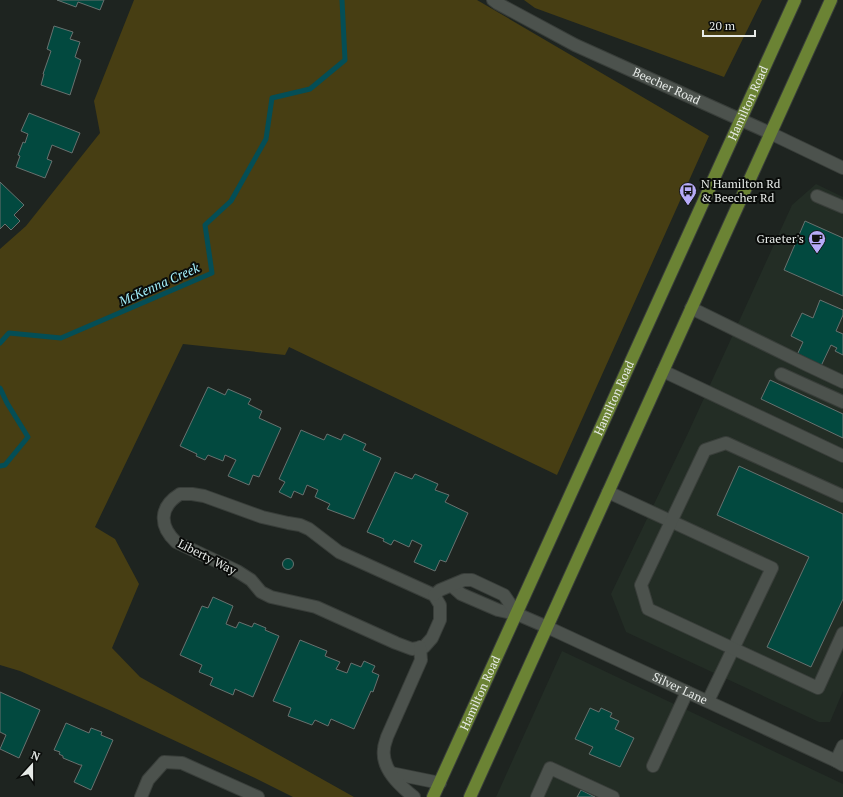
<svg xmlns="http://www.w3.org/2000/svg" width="843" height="797" font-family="'PT Serif',serif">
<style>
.built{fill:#232d25}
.green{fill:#473e13}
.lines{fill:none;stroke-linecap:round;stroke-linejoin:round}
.stream{stroke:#044e56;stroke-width:5}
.building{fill:#02493f;stroke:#68716f}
.minor-casing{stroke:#393e3a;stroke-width:14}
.major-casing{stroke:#393e3a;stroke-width:14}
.minor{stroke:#4c524d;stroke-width:12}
.major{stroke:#6b8334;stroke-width:12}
.labels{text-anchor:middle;stroke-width:4;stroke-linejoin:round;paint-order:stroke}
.street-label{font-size:12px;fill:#e7ebe8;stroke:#0a0c0a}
.poi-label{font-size:12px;fill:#e7ebe8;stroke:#0a0c0a;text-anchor:start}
.water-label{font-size:13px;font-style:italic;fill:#a4f0fb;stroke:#0a0c0a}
</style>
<rect width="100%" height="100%" fill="#1e2420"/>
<path class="built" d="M 816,184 L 843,197 L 843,691 L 830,722 L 819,722 L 626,632 L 611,594 L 689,431 L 792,205 Z
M 562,651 L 843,784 L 843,797 L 496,797 Z"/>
<path class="green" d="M 134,0 L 477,0 L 709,136 L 557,475 L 289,347 L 285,355 L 183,344 L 95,527 L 115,539 L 139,584 L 112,648 L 140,677 L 354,797 L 293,797 L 255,778 L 109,710 L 20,671 L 0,665 L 0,249 L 26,226 L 100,133 L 94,101 Z
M 524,0 L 762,0 L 724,77 L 535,8 Z"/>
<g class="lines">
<path class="stream" d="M 0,343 L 9,333 L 61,338 L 212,273 L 205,225 L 231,201 L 266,139 L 272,98 L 310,89 L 345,60 L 342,0
M 0,388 L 7,403 L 28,437 L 5,465 L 0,466"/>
</g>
<path class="building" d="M 57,0 L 104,0 L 100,10 L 78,2 L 76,7 Z
M 54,26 L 73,32 L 70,39 L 80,42 L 75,57 L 81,60 L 70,95 L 41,85 L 44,74 L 43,74 L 51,51 L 47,49 Z
M 29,113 L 80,133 L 72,153 L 52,145 L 47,159 L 52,161 L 45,178 L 16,167 L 20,156 L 18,155 L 23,142 L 25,143 L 28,134 L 21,131 Z
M 0,182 L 24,205 L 14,215 L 20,221 L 11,230 L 5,224 L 0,229 Z
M 805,221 L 843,238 L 843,296 L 784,270 Z
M 820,300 L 843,310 L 843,315 L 836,331 L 843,334 L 843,355 L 835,351 L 837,348 L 831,345 L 821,366 L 797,355 L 803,342 L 791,336 L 802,313 L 813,318 Z
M 770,380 L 843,414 L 843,438 L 761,399 Z
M 208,387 L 225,395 L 228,389 L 251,399 L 248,404 L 262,411 L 259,418 L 281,428 L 259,477 L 253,475 L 249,485 L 228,476 L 236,460 L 225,455 L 223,461 L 208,455 L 205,460 L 196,456 L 197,454 L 180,446 Z
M 301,430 L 324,440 L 327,434 L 341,440 L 344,434 L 366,444 L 363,450 L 381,458 L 354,519 L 327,509 L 330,504 L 315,497 L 318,490 L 307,485 L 303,495 L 294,491 L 291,498 L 279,492 L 285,482 L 279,479 Z
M 739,466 L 843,514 L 843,599 L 811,667 L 767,647 L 809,557 L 717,515 Z
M 395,472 L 412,479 L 415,474 L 438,484 L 435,490 L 449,495 L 445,502 L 468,513 L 446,562 L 440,560 L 435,571 L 414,562 L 422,545 L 412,540 L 409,547 L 394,540 L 391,545 L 383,541 L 384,539 L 367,532 Z
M282.5 564a5.5 5.5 0 1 1 11 0a5.5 5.5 0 1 1-11 0Z
M 213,597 L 233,606 L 226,624 L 236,628 L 239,622 L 252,627 L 254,623 L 266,628 L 265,630 L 279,636 L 253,697 L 235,689 L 233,695 L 210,685 L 213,678 L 199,672 L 202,665 L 180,655 L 202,606 L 208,608 Z
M 300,640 L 327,651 L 325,656 L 340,662 L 336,669 L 347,673 L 351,663 L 361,667 L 364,661 L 375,666 L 372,672 L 379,675 L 373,692 L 371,691 L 354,729 L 331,719 L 328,726 L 315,720 L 312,725 L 288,716 L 291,708 L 273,701 Z
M 0,692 L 40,710 L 19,758 L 0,749 L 6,735 L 0,732 Z
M 590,708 L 599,712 L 601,708 L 612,713 L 610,717 L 619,721 L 615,729 L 634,738 L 620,767 L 589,754 L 593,747 L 575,739 Z
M 66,723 L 89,733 L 91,728 L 102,732 L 101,735 L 113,740 L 91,790 L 74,782 L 82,765 L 80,765 L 63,758 L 63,756 L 59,754 L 60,752 L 54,750 Z
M 581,790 L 595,797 L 577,797 Z"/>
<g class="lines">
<defs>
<g id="minor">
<path id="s1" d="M 493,0 L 497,3 L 575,45 L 770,133 L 843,168"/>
<path d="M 817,196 L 843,207"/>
<path d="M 691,308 L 805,364 L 843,382"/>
<path d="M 663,371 L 843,456"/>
<path d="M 781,374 L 843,402"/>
<path d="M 608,492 L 772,568 L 708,701"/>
<path d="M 180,494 L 192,494 L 204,496 L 262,517 L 288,523 L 300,525 L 309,529 L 339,552 L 434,595 L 440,605 L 440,620 L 432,638 L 424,647 L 412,649 L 396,643 L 316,607 L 271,597 L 261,592 L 251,580 L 237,571 L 176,542 C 159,526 159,507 180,494 Z"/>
<path d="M 843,496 L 726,443 L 705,450 L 641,585 L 648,609 L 818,688 L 843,633"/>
<path id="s2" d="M 452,586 L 461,594 L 498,610 L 517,614 L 547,627 L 836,761 L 843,765"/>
<path d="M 434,595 L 440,590 L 464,580 L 472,580 L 504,595 L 517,614"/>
<path d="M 836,761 L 843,746"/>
<path d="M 653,766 L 687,692"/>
<path d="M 391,773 L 440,783"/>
<path d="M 141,797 L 148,780 L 164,762 L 182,763 L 258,797"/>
<path d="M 414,797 C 400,786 381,769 384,749 C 384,745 386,741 387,737 L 421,660 L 420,647"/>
<path d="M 537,797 L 550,768 L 613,797"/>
</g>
<g id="major">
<path id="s3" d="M 433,797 L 795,0"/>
<path d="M 470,797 L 831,0"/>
</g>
</defs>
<use href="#minor" class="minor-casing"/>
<use href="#major" class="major-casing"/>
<use href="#minor" class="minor"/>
<use href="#major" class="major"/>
</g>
<defs>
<symbol id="bus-pin" viewBox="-11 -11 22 30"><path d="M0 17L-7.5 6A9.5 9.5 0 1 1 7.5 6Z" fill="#b7abf8" stroke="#0a0c0a"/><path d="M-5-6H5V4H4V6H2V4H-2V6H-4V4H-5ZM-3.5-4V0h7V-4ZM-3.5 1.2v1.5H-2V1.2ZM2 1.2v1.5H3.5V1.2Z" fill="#111"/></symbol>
<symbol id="cafe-pin" viewBox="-11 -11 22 30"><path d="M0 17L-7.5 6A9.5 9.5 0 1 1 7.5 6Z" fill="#b7abf8" stroke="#0a0c0a"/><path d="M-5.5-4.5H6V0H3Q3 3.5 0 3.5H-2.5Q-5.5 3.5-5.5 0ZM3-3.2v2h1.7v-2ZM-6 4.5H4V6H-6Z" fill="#111"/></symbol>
</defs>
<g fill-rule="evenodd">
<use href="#bus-pin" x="678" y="181" width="20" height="27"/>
<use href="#cafe-pin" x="807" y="229" width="20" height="27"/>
</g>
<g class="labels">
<g class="street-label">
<text dy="4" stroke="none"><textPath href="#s1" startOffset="194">Beecher Road</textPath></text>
<text dy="4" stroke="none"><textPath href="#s3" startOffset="762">Hamilton Road</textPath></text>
<text dy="4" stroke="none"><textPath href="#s3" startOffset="438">Hamilton Road</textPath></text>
<text transform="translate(207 557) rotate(27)" y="4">Liberty Way</text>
<text dy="4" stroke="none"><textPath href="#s2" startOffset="251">Silver Lane</textPath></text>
<text dy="4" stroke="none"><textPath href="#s3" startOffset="114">Hamilton Road</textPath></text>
</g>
<g class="poi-label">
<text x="701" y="188">N Hamilton Rd<tspan x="701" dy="14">&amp; Beecher Rd</tspan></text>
<text x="804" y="243" text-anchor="end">Graeter's</text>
</g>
<g class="water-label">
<text transform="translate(159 284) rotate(-24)" y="5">McKenna Creek</text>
</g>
</g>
<g transform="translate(32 765) rotate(21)" stroke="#0a0c0a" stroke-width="3" paint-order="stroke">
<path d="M0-3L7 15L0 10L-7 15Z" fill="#e7ebe8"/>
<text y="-6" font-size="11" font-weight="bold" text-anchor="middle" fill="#e7ebe8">N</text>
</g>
<path d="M703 30v6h52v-6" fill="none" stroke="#e7ebe8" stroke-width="2"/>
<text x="709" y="30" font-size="12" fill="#e7ebe8" stroke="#0a0c0a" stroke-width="3" paint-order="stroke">20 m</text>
</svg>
